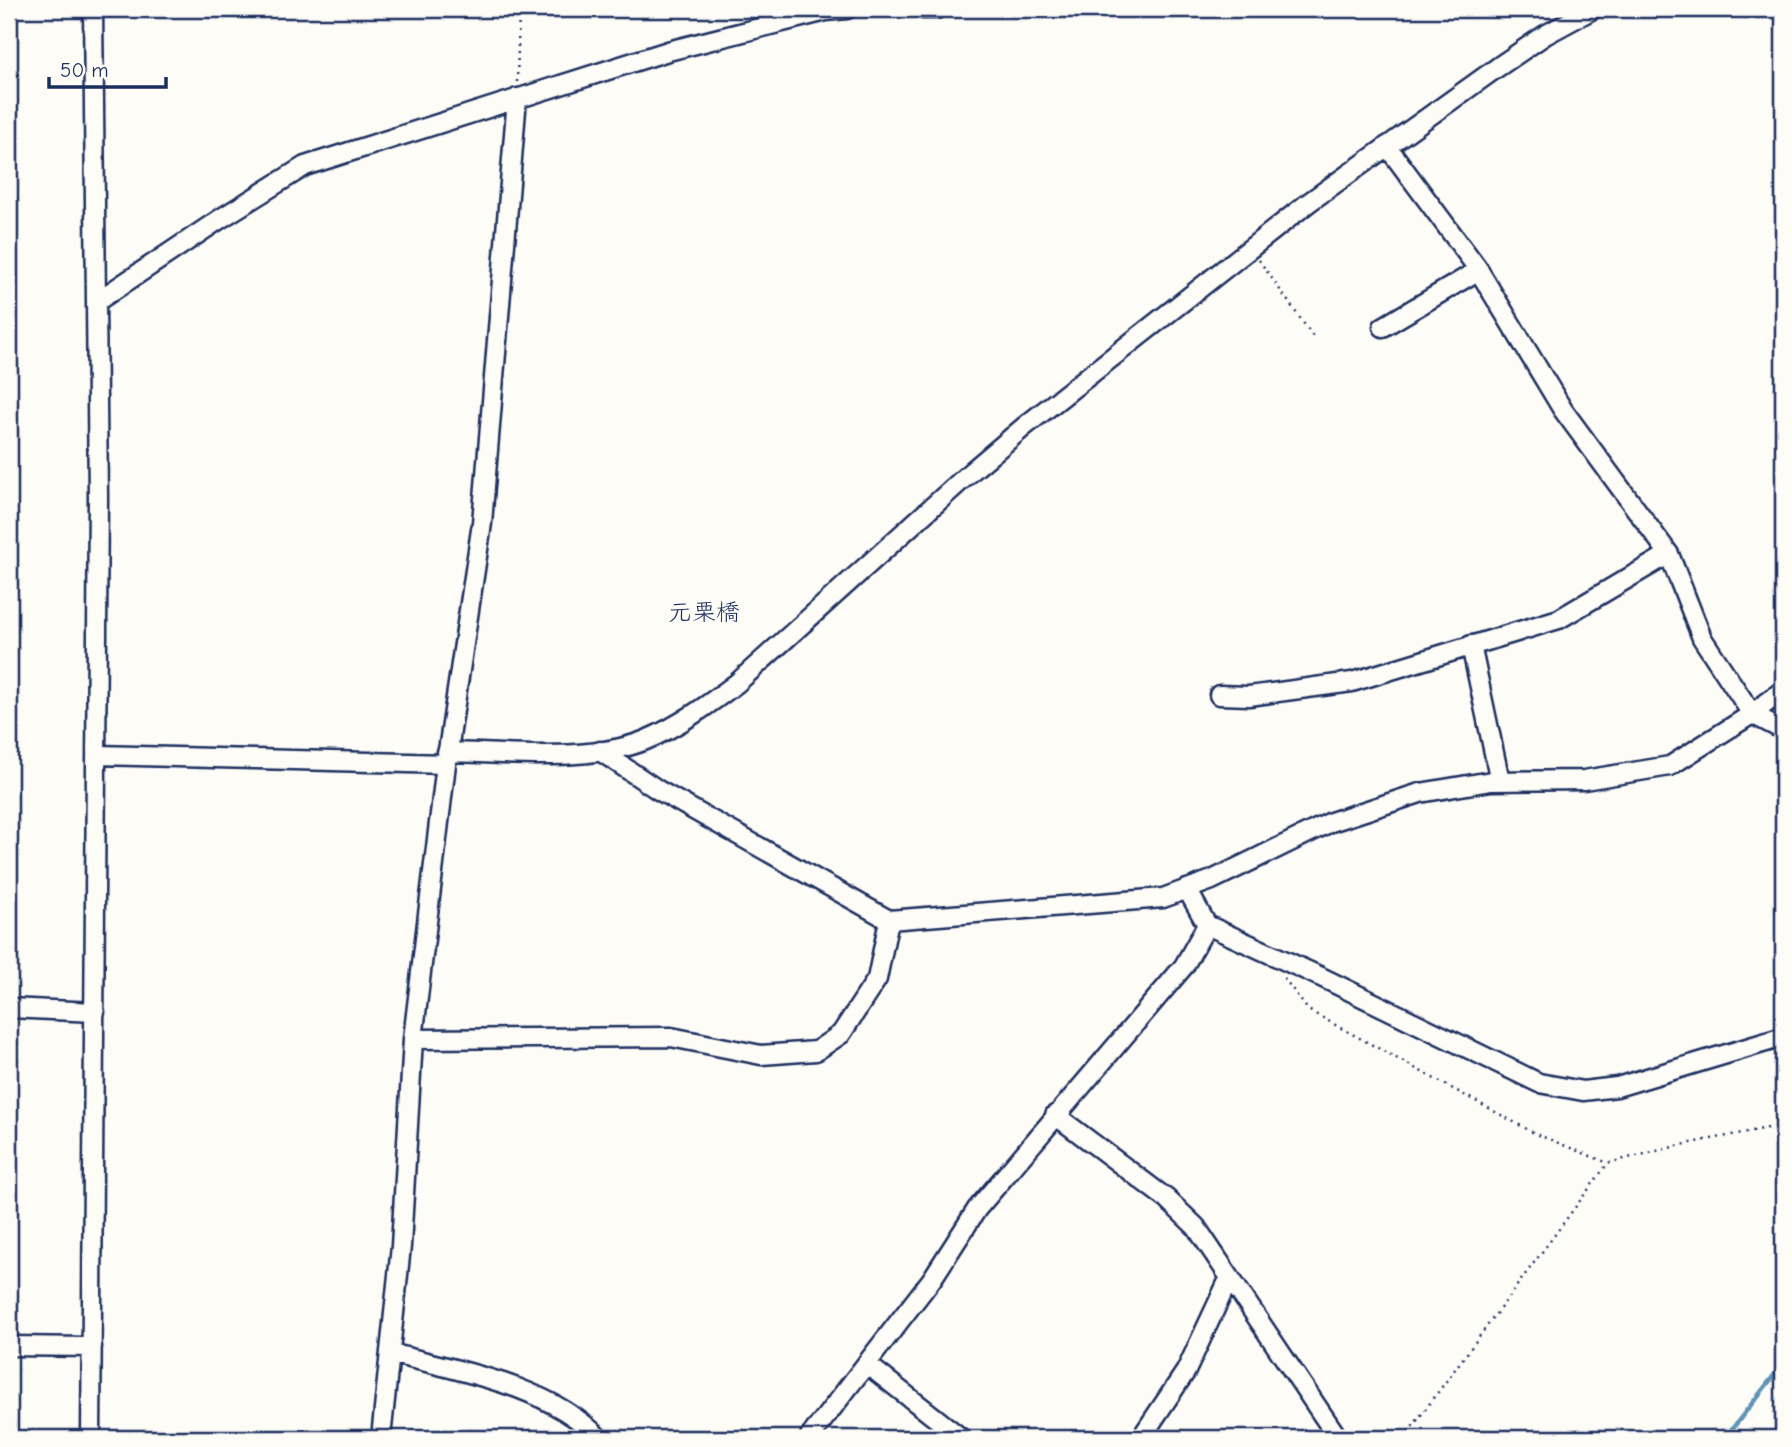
<svg xmlns="http://www.w3.org/2000/svg" width="1792" height="1447" font-family="'Comic Neue','Klee One',sans-serif">
<style>
.lines{fill:none;stroke-linecap:round;stroke-linejoin:round}
.stream{stroke:#5f95b4;stroke-width:4.5}
.minor-casing{stroke:#1b2f5e;stroke-width:23}
.path{stroke:#1b2f5e;stroke-width:2.5;stroke-dasharray:2 5;stroke-linecap:butt}
.minor{stroke:#fdfcf7;stroke-width:18}
.labels{text-anchor:middle;stroke-width:7;stroke-linejoin:round;paint-order:stroke}
.quarter-label{font-size:24px;fill:#1b2f5e;stroke:#fdfcf7}
</style>
<rect width="100%" height="100%" fill="#fdfcf7"/>
<filter id="ink" filterUnits="userSpaceOnUse"><feTurbulence type="fractalNoise" baseFrequency=".0143" numOctaves="2"/><feDisplacementMap in="SourceGraphic" scale="14" xChannelSelector="R" yChannelSelector="G"/><feConvolveMatrix kernelMatrix="1 2 1 2 8 2 1 2 1" color-interpolation-filters="sRGB"/></filter>
<g filter="url(#ink)">
<g class="lines">
<path class="stream" d="M 1725,1438 L 1783,1364"/>
<defs>
<path id="minor" d="M 924,9 L 936,9
M 1387,146 L 1476,266 L 1563,410 L 1669,554 L 1702,638 L 1752,714 L 1783,730
M 96,302 L 220,219 L 305,166 L 668,51 L 826,11 L 847,9
M 1383,327 L 1479,270
M 1471,645 L 1500,781
M 1219,695 L 1249,696 L 1352,682 L 1559,619 L 1669,554
M 600,751 L 658,790 L 889,920 L 1163,898 L 1212,880 L 1331,822 L 1420,793 L 1491,781 L 1584,780 L 1670,766 L 1752,714 L 1783,690
M 447,752 C 507,753 590,763 646,740 C 679,726 708,705 737,683 L 973,470 L 1025,426 L 1308,203 L 1498,67 L 1545,35 L 1593,9
M 98,755 L 446,764
M 1207,925 L 1321,977 L 1539,1083 L 1583,1091 L 1617,1087 L 1783,1037
M 9,1008 L 95,1012
M 413,1039 L 671,1037 L 761,1055 L 816,1051 L 841,1034 L 877,979 L 889,920
M 1055,1115 L 1167,1199 L 1196,1227 L 1338,1438
M 9,1346 L 92,1347
M 390,1353 C 459,1371 548,1385 599,1438
M 868,1365 L 961,1438
M 91,1438 L 98,497 L 93,9
M 381,1438 L 401,1246 L 413,1039 L 446,764 L 482,523 L 517,98
M 809,1438 L 932,1279 L 977,1209 L 1184,966 L 1207,925 L 1187,889
M 1153,1438 L 1145,1432 L 1186,1371 L 1229,1279"/>
</defs>
<use href="#minor" class="minor-casing"/>
<path class="path" d="M 517,82 L 519,9
M 1259,260 L 1314,338
M 1284,978 L 1308,1010 L 1536,1134 L 1608,1163 L 1681,1145 L 1783,1125
M 1404,1438 L 1608,1163"/>
<use href="#minor" class="minor"/>
</g>
</g>
<g class="labels">
<g class="quarter-label">
<text x="704" y="620">元栗橋</text>
</g>
</g>
<rect width="1792" height="1447" fill="none" stroke="#fdfcf7" stroke-width="35"/>
<rect x="18" y="18" width="1757" height="1412" fill="none" stroke="#1b2f5e" stroke-width="2.5" filter="url(#ink)"/>
<path d="M49 77v10h117v-10" fill="none" stroke="#1b2f5e" stroke-width="3.5"/>
<text x="60" y="77" font-size="21" fill="#1b2f5e" stroke="#fdfcf7" stroke-width="5" paint-order="stroke">50 m</text>
</svg>
